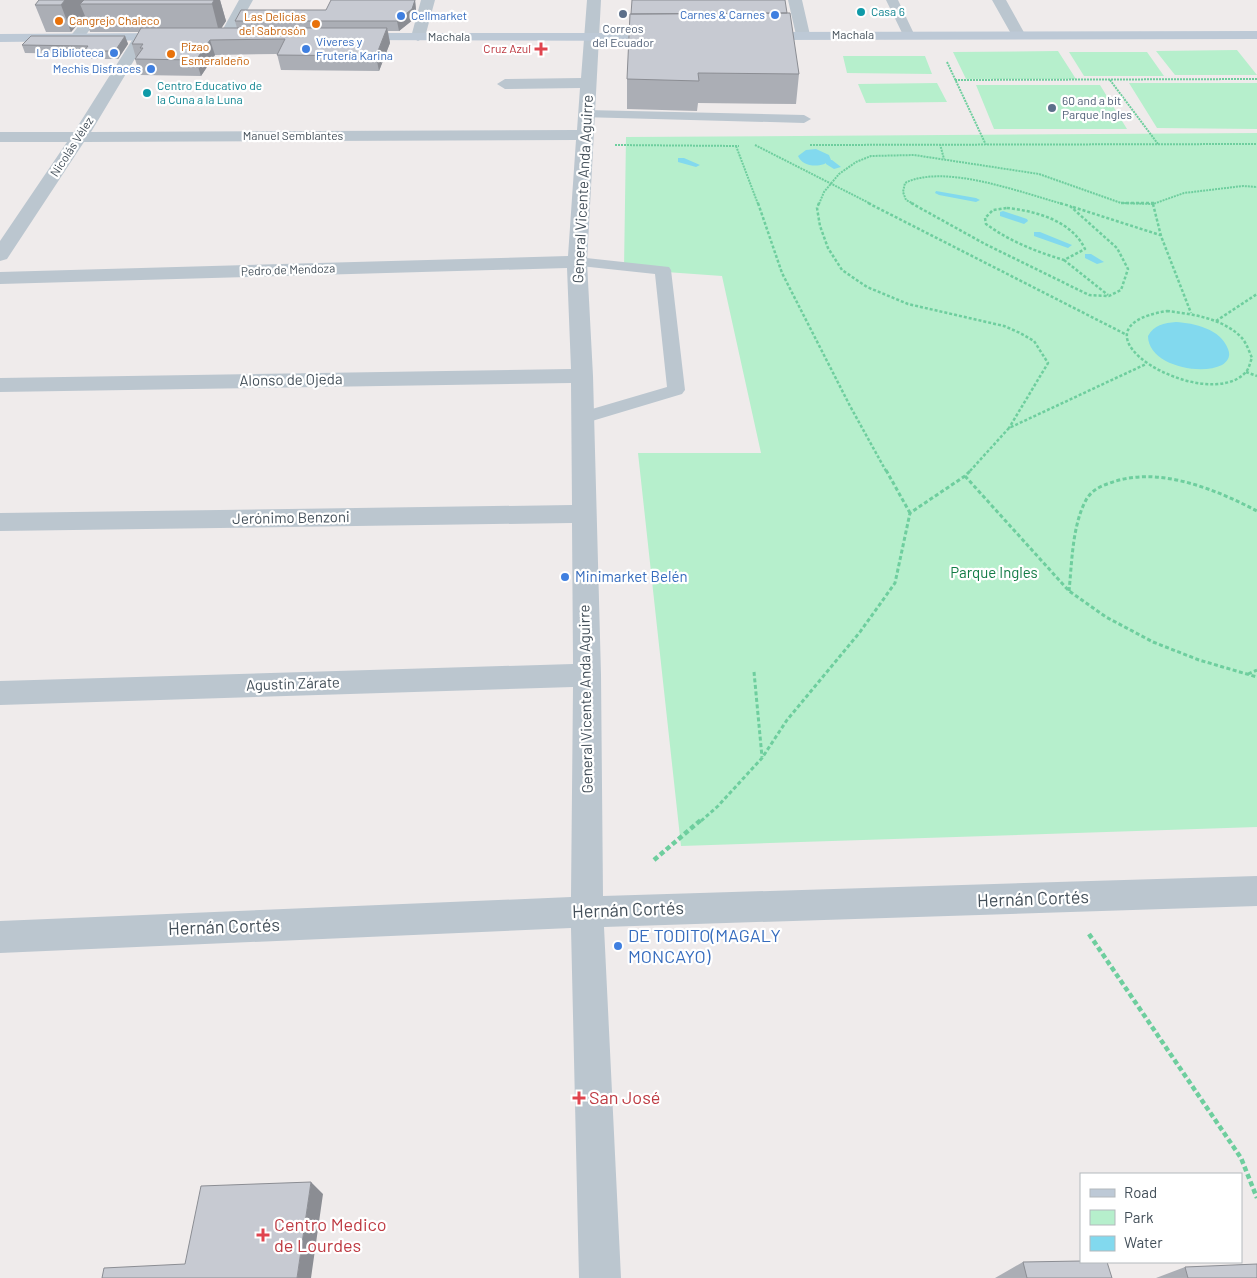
<svg xmlns="http://www.w3.org/2000/svg" width="1257" height="1278" font-family="Barlow,sans-serif">
<style>
.green{fill:#b6efcc}
.water{fill:#82d9ee}
.lines{fill:none;stroke-linecap:round;stroke-linejoin:round}
.stream{fill:#82d9ee;fill-rule:evenodd}
.path-far3{stroke:#6ece9e;stroke-width:2;stroke-dasharray:2 1;stroke-linecap:butt}
.path-far2{stroke:#6ece9e;stroke-width:2.5;stroke-dasharray:3 2;stroke-linecap:butt}
.path-far1{stroke:#6ece9e;stroke-width:3;stroke-dasharray:4 2.5;stroke-linecap:butt}
.path{stroke:#6ece9e;stroke-width:4.5;stroke-dasharray:5 3;stroke-linecap:butt}
.lane{fill:#bbc6cf;fill-rule:evenodd}
.street{fill:#bbc6cf;fill-rule:evenodd}
.secondary{fill:#bdc9d6;fill-rule:evenodd}
.wall{fill:#abaeb5}
.shaded-wall{fill:#8b8d93}
.building{fill:#c7cad2;stroke:#8b8d93}
.culture-dot{fill:#0f9aa8;stroke:#fff;stroke-width:2}
.service-dot{fill:#5c6f8a;stroke:#fff;stroke-width:2}
.shop-dot{fill:#3f7fe0;stroke:#fff;stroke-width:2}
.food-dot{fill:#e8710a;stroke:#fff;stroke-width:2}
.health-dot{fill:#e0444e;stroke:#fff;stroke-width:2}
.labels{text-anchor:middle;stroke-width:4.5;stroke-linejoin:round;paint-order:stroke}
.far-culture-label{font-size:12px;fill:#0d838f;stroke:#fff;text-anchor:start}
.far-shop-label{font-size:12px;fill:#366cbe;stroke:#fff;text-anchor:end}
.far-food-label{font-size:12px;fill:#c56008;stroke:#fff;text-anchor:start}
.far-service-label{font-size:12px;fill:#4e5e75;stroke:#fff}
.far-street-label{font-size:12px;fill:#434f59;stroke:#fff}
.far-health-label{font-size:12px;fill:#be3a42;stroke:#fff;text-anchor:end}
.street-label{font-size:15px;fill:#434f59;stroke:#fff}
.park-label{font-size:15px;fill:#137c46;stroke:#fff}
.shop-label{font-size:15px;fill:#366cbe;stroke:#fff;text-anchor:start}
.near-street-label{font-size:18px;fill:#434f59;stroke:#fff}
.near-shop-label{font-size:18px;fill:#366cbe;stroke:#fff;text-anchor:start}
.near-health-label{font-size:18px;fill:#be3a42;stroke:#fff;text-anchor:start}
</style>
<rect width="100%" height="100%" fill="#efebeb"/>
<path class="green" d="M 1237,50 L 1257,75 L 1175,75 L 1156,51 Z
M 1058,51 L 1076,79 L 966,79 L 953,52 Z
M 1069,52 L 1147,52 L 1164,76 L 1084,76 Z
M 843,56 L 925,56 L 932,74 L 847,73 Z
M 937,83 L 947,102 L 866,103 L 858,84 Z
M 1129,83 L 1257,83 L 1257,129 L 1157,128 Z
M 976,85 L 1100,85 L 1127,129 L 994,129 Z
M 1257,133 L 1257,827 L 681,846 L 638,453 L 761,453 L 722,276 L 624,269 L 626,137 Z"/>
<path class="water" d="M 816,149 L 829,155 L 831,160 C 822,168 803,168 798,156 L 806,150 Z
M 1176,322 C 1194,323 1221,329 1228,349 C 1231,356 1228,361 1222,365 C 1200,376 1148,365 1148,336 C 1154,325 1164,323 1176,322 Z"/>
<g class="lines">
<path class="stream" d="M 678,158 L 684,158 L 700,165 L 696,167 L 678,162 Z
M 826,160 L 832,160 L 841,167 L 834,169 L 826,164 Z
M 936,191 L 976,198 L 980,200 L 976,202 L 939,195 L 935,193 Z
M 1003,211 L 1027,219 L 1028,221 L 1024,224 L 1000,216 L 1000,212 Z
M 1034,232 L 1040,232 L 1072,245 L 1068,248 L 1034,236 Z
M 1085,254 L 1091,254 L 1104,262 L 1097,264 L 1085,258 Z"/>
<path class="path-far3" d="M 947,62 L 986,145
M 955,80 L 1257,79
M 1110,80 L 1158,144
M 940,144 L 944,159
M 615,145 L 739,146
M 755,145 L 871,204
M 810,145 L 1257,144
M 736,146 L 758,204
M 819,204 L 824,192 L 839,174 L 856,162 L 871,156 L 914,155 L 1039,174 L 1121,203 L 1153,204 L 1184,193 L 1243,186 L 1257,187
M 914,204 L 906,200 L 903,192 L 905,183 C 945,163 1022,193 1063,204"/>
<path class="path-far2" d="M 758,203 L 782,273 L 850,406 L 886,471
M 819,203 L 817,208 L 820,226 L 828,248 L 842,270 L 867,287 L 908,304 L 1004,326 L 1020,333 L 1034,341 L 1048,363 L 1009,428
M 868,203 L 1127,335
M 911,203 L 985,244 L 1089,295 L 1109,296 L 1121,290 L 1128,269 L 1117,248 L 1070,206 L 1059,203
M 1121,203 L 1156,203
M 1153,204 L 1161,236 L 1191,313
M 1073,207 L 1160,235
M 1007,208 C 1036,211 1072,221 1085,249 L 1064,260 C 1037,252 1009,241 986,224 L 985,218 L 993,210 Z
M 1064,260 L 1108,295
M 1167,311 C 1192,314 1222,318 1241,337 C 1246,342 1249,351 1252,358 C 1250,362 1249,369 1246,372 C 1206,416 1056,329 1167,311 Z
M 1216,321 L 1257,294
M 1246,372 L 1257,376
M 970,471 L 1009,428 L 1146,364"/>
<path class="path-far1" d="M 886,470 L 910,513
M 965,476 L 1069,591 L 1106,617 L 1153,642 L 1199,660 L 1257,677
M 1069,591 C 1072,563 1072,526 1086,500 C 1091,491 1100,486 1110,483 C 1157,465 1215,489 1257,511
M 754,672 L 762,757
M 1248,674 L 1257,670
M 701,821 L 718,806 L 762,758 L 787,720 L 860,632 L 895,583 L 910,513 L 965,476 L 971,470"/>
<path class="path" d="M 654,860 L 702,819
M 1089,934 L 1241,1158 L 1257,1198"/>
<path class="lane" d="M 886,0 L 898,0 L 915,36 L 913,39 L 905,39 Z
M 586,110 L 804,115 L 811,119 L 804,123 L 581,117 L 579,114 L 581,111 Z
M 577,257 L 669,267 L 671,270 L 685,390 L 682,394 L 582,424 L 575,422 L 573,418 L 575,414 L 667,387 L 655,274 L 571,265 L 569,262 Z"/>
<path class="street" d="M 99,0 L 113,0 L 81,41 L 71,41 L 69,38 Z
M 239,0 L 253,0 L 230,41 L 220,41 L 218,38 Z
M 421,0 L 435,0 L 425,37 L 418,41 L 411,37 Z
M 587,0 L 601,0 L 587,262 L 593,376 L 601,675 L 603,896 L 1257,876 L 1257,906 L 604,927 L 621,1278 L 579,1278 L 571,928 L 0,953 L 0,921 L 571,897 L 573,687 L 0,705 L 0,681 L 573,664 L 572,523 L 0,531 L 0,513 L 572,505 L 571,383 L 0,392 L 0,378 L 571,369 L 567,268 L 0,284 L 0,272 L 568,256 L 576,140 L 84,142 L 7,259 L 0,261 L 0,241 L 67,142 L 0,142 L 0,132 L 74,132 L 134,37 L 141,33 L 148,37 L 91,132 L 577,130 L 580,88 L 505,89 L 497,84 L 505,79 L 581,78 Z
M 788,0 L 802,0 L 810,35 L 808,38 L 803,39 L 796,35 Z
M 992,0 L 1006,0 L 1026,36 L 1024,39 L 1014,39 Z"/>
<path class="secondary" d="M 1257,31 L 1257,39 L 756,40 L 749,36 L 756,32 Z
M 173,33 L 178,34 L 180,37 L 178,40 L 0,42 L 0,34 Z
M 351,33 L 666,33 L 673,37 L 666,41 L 346,40 L 344,37 Z"/>
</g>
<path class="wall" d="M 39,0 L 220,0 L 226,21 L 221,28 L 237,28 L 235,21 L 415,0 L 416,10 L 414,19 L 399,31 L 388,31 L 390,43 L 379,71 L 281,70 L 277,54 L 215,55 L 201,76 L 140,75 L 135,59 L 136,58 L 132,44 L 139,32 L 90,32 L 85,16 L 71,32 L 46,32 L 35,5 Z
M 787,13 L 799,74 L 796,104 L 698,103 L 697,111 L 627,109 L 627,79 Z
M 125,36 L 128,44 L 118,59 L 87,59 L 85,54 L 25,53 L 22,45 Z
M 1023,1262 L 1112,1278 L 995,1278 Z
M 1185,1267 L 1257,1278 L 1156,1278 Z"/>
<path class="shaded-wall" d="M 65,0 L 97,0 L 80,4 L 85,16 L 71,32 L 61,5 Z
M 214,0 L 220,0 L 226,21 L 219,32 L 212,4 Z
M 415,0 L 416,10 L 414,19 L 399,31 L 397,21 Z
M 387,28 L 390,43 L 379,71 L 376,56 Z
M 125,36 L 128,44 L 118,59 L 115,51 Z
M 210,40 L 215,55 L 201,76 L 196,60 Z
M 311,1182 L 323,1194 L 311,1278 L 297,1278 Z"/>
<path class="building" d="M 39,0 L 65,0 L 61,5 L 35,5 Z
M 84,0 L 214,0 L 212,4 L 80,4 Z
M 331,0 L 415,0 L 412,9 L 397,21 L 235,21 L 241,10 L 326,10 Z
M 632,0 L 785,0 L 787,13 L 631,14 Z
M 790,13 L 799,74 L 698,73 L 699,81 L 627,79 L 630,14 Z
M 141,28 L 387,28 L 376,56 L 277,55 L 285,39 L 210,40 L 196,60 L 135,59 L 143,48 L 140,48 L 143,44 L 132,44 Z
M 31,36 L 125,36 L 115,51 L 84,51 L 88,46 L 22,45 Z
M 311,1182 L 297,1278 L 102,1278 L 104,1268 L 185,1264 L 201,1186 Z
M 1081,1261 L 1107,1262 L 1112,1278 L 1027,1278 L 1023,1262 Z
M 1257,1264 L 1257,1278 L 1188,1278 L 1185,1267 Z"/>
<g class="culture-dot">
<circle cx="861" cy="12" r="5"/>
<circle cx="147" cy="93" r="5"/>
</g>
<g class="service-dot">
<circle cx="623" cy="14" r="5"/>
<circle cx="1052" cy="108" r="5"/>
</g>
<g class="shop-dot">
<circle cx="775" cy="15" r="5"/>
<circle cx="401" cy="16" r="5"/>
<circle cx="306" cy="49" r="5"/>
<circle cx="114" cy="53" r="5"/>
<circle cx="151" cy="69" r="5"/>
<circle cx="565" cy="577" r="5"/>
<circle cx="618" cy="946" r="5"/>
</g>
<g class="food-dot">
<circle cx="59" cy="21" r="5"/>
<circle cx="316" cy="24" r="5"/>
<circle cx="171" cy="54" r="5"/>
</g>
<g class="health-dot">
<path d="M538.5 41.5h5v5h5v5h-5v5h-5v-5h-5v-5h5z"/>
<path d="M576.5 1090.5h5v5h5v5h-5v5h-5v-5h-5v-5h5z"/>
<path d="M260.5 1227.5h5v5h5v5h-5v5h-5v-5h-5v-5h5z"/>
</g>
<g class="labels">
<g class="far-culture-label">
<text x="871" y="16">Casa 6</text>
<text x="157" y="90">Centro Educativo de<tspan x="157" dy="14">la Cuna a la Luna</tspan></text>
</g>
<g class="far-shop-label">
<text x="765" y="19">Carnes &amp; Carnes</text>
<text x="411" y="20" text-anchor="start">Cellmarket</text>
<text x="316" y="46" text-anchor="start">Viveres y<tspan x="316" dy="14">Frutería Karina</tspan></text>
<text x="104" y="57">La Biblioteca</text>
<text x="141" y="73">Mechis Disfraces</text>
</g>
<g class="far-food-label">
<text x="306" y="21" text-anchor="end">Las Delicias<tspan x="306" dy="14">del Sabrosón</tspan></text>
<text x="69" y="25">Cangrejo Chaleco</text>
<text x="181" y="51">Pizao<tspan x="181" dy="14">Esmeraldeño</tspan></text>
</g>
<g class="far-service-label">
<text x="623" y="33">Correos<tspan x="623" dy="14">del Ecuador</tspan></text>
<text x="1062" y="105" text-anchor="start">60 and a bit<tspan x="1062" dy="14">Parque Ingles</tspan></text>
</g>
<g class="far-street-label">
<text x="853" y="39">Machala</text>
<text x="449" y="41">Machala</text>
<text x="293" y="140">Manuel Semblantes</text>
<text transform="translate(72 147) rotate(-57)" y="4">Nicolás Vélez</text>
<text transform="translate(288 270) rotate(-2)" y="4">Pedro de Mendoza</text>
</g>
<g class="far-health-label">
<text x="531" y="53">Cruz Azul</text>
</g>
<g class="street-label">
<text transform="translate(583 189) rotate(-87)" y="5">General Vicente Anda Aguirre</text>
<text transform="translate(291 380) rotate(-1)" y="5">Alonso de Ojeda</text>
<text transform="translate(291 518) rotate(-1)" y="5">Jerónimo Benzoni</text>
<text transform="translate(293 684) rotate(-2)" y="5">Agustín Zárate</text>
<text transform="translate(586 699) rotate(-91)" y="5">General Vicente Anda Aguirre</text>
</g>
<g class="park-label">
<text x="994" y="578">Parque Ingles</text>
</g>
<g class="shop-label">
<text x="575" y="582">Minimarket Belén</text>
</g>
<g class="near-street-label">
<text transform="translate(1033 899) rotate(-2)" y="6">Hernán Cortés</text>
<text transform="translate(628 910) rotate(-2)" y="6">Hernán Cortés</text>
<text transform="translate(224 927) rotate(-2)" y="6">Hernán Cortés</text>
</g>
<g class="near-shop-label">
<text x="628" y="942">DE TODITO(MAGALY<tspan x="628" dy="21">MONCAYO)</tspan></text>
</g>
<g class="near-health-label">
<text x="589" y="1104">San José</text>
<text x="274" y="1231">Centro Medico<tspan x="274" dy="21">de Lourdes</tspan></text>
</g>
</g>
<rect x="1080" y="1173" width="162" height="90" fill="#ffffff" stroke="#b4b9bd"/>
<rect x="1090" y="1189" width="25" height="8" fill="#bdc9d6" stroke="#b4b9bd"/>
<text x="1124" y="1198" font-size="15" fill="#434f59">Road</text>
<rect x="1090" y="1210" width="25" height="15" fill="#b6efcc" stroke="#b4b9bd"/>
<text x="1124" y="1223" font-size="15" fill="#434f59">Park</text>
<rect x="1090" y="1236" width="25" height="15" fill="#82d9ee" stroke="#b4b9bd"/>
<text x="1124" y="1248" font-size="15" fill="#434f59">Water</text>
</svg>
